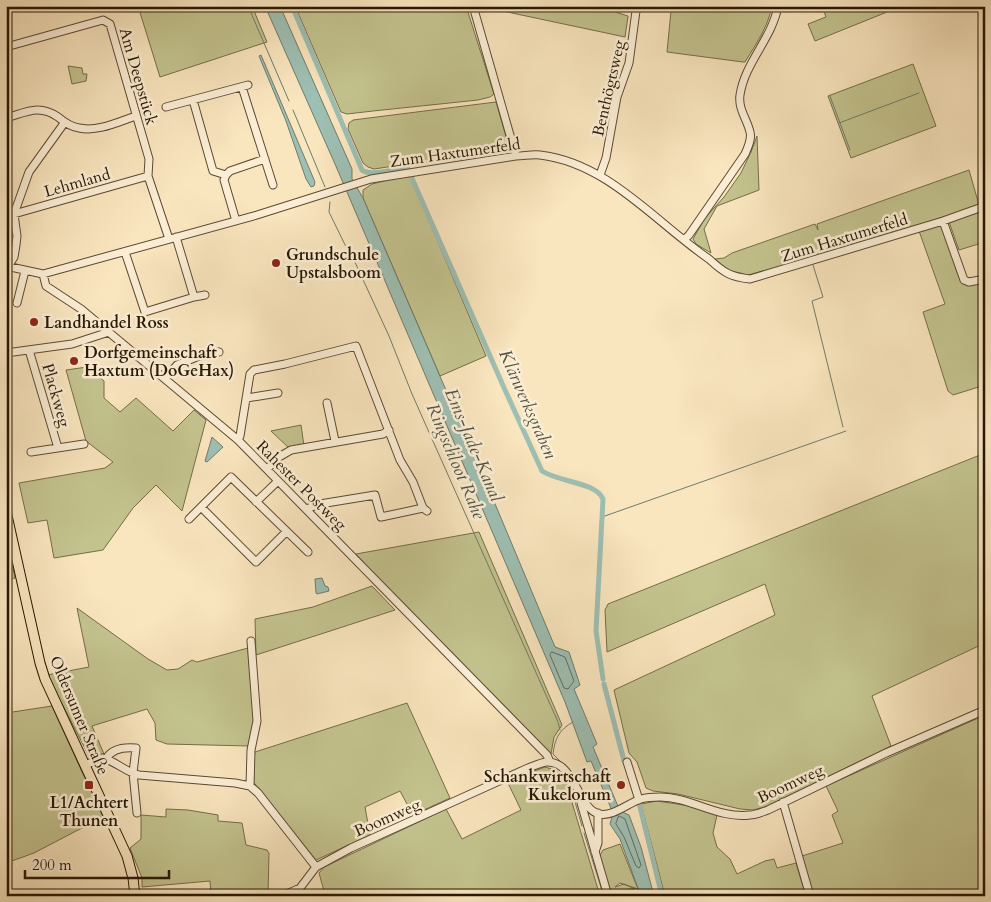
<svg xmlns="http://www.w3.org/2000/svg" width="991" height="902" font-family="Cardo,serif">
<style>
.green{fill:#c3c38e;stroke:#756d48}
.water{fill:#9ebfb3;stroke:#6e7c6c}
.lines{fill:none;stroke-linecap:round;stroke-linejoin:round}
.shore{stroke:#626b5a;stroke-width:1}
.stream{stroke:#6e7c6c;stroke-width:1}
.canal{stroke:#9ebfb3;stroke-width:5}
.minor-casing{stroke:#5c4a31;stroke-width:9}
.major-casing{stroke:#271702;stroke-width:11}
.minor{stroke:#fbeed5;stroke-width:7}
.major{stroke:#f9e5be;stroke-width:9}
.poi-dot{fill:#8f2418;stroke:#fbeed5;stroke-width:2}
.labels{text-anchor:middle;stroke-width:5;stroke-linejoin:round;paint-order:stroke}
.street-label{font-size:16px;fill:#271702;stroke:#fbeed5}
.poi-label{font-size:16px;font-weight:bold;fill:#271702;stroke:#fbeed5;text-anchor:start}
.water-label{font-size:18px;font-style:italic;fill:#515240;stroke:#fbeed5}
</style>
<rect width="100%" height="100%" fill="#f9e5be"/>
<filter id="stains"><feTurbulence type="fractalNoise" baseFrequency=".004" numOctaves="4"/><feColorMatrix values="0 0 0 0 .2 0 0 0 0 .09 0 0 0 0 .02 0 0 0 .5 -.17"/></filter>
<radialGradient id="worn" r=".72"><stop offset=".6" stop-color="#630" stop-opacity="0"/><stop offset="1" stop-color="#630" stop-opacity=".3"/></radialGradient>
<path class="green" d="M 138,6 L 252,6 L 267,42 L 160,77 Z
M 295,6 L 466,6 L 494,94 L 490,97 L 478,100 L 373,111 L 347,114 L 341,112 Z
M 479,6 L 596,6 L 628,16 L 625,37 Z
M 772,6 C 768,27 756,44 745,62 L 743,62 L 667,52 L 671,11 L 643,7 Z
M 822,6 L 902,6 L 815,41 L 808,24 L 826,17 Z
M 913,64 L 936,126 L 851,158 L 828,96 Z
M 68,66 L 82,68 L 83,74 L 87,74 L 86,81 L 72,84 Z
M 496,102 L 510,150 L 454,160 L 407,164 L 374,169 L 368,167 L 363,163 L 348,129 L 349,123 L 353,120 Z
M 757,136 L 759,190 L 717,206 L 704,229 L 711,253 L 696,244 L 693,239 L 705,218 L 724,197 L 741,173 L 751,152 Z
M 969,170 L 979,205 L 972,208 L 827,254 L 748,275 L 728,270 L 715,259 L 724,258 L 732,253 L 815,224 L 818,230 L 817,224 Z
M 408,175 L 411,178 L 486,356 L 440,376 L 363,198 L 363,190 L 372,184 Z
M 980,211 L 985,226 L 985,242 L 959,250 L 949,222 Z
M 12,221 L 14,249 L 7,263 L 6,227 Z
M 942,224 L 957,272 L 962,281 L 985,282 L 985,385 L 953,395 L 948,391 L 923,312 L 945,304 L 919,231 Z
M 87,367 L 104,381 L 104,398 L 120,412 L 136,398 L 173,431 L 194,410 L 206,420 L 182,511 L 156,485 L 133,508 L 103,550 L 54,558 L 47,520 L 28,523 L 19,483 L 105,468 L 113,462 L 86,441 L 66,370 Z
M 301,425 L 304,446 L 290,449 L 271,431 Z
M 985,453 L 985,643 L 872,696 L 891,746 L 765,807 L 753,810 L 740,809 L 678,794 L 653,791 L 646,788 L 637,762 L 629,753 L 614,690 L 775,615 L 765,584 L 607,652 L 605,610 L 608,604 Z
M 479,532 L 562,725 L 554,737 L 551,754 L 382,583 L 356,554 Z
M 6,553 L 10,553 L 15,578 L 6,580 Z
M 372,586 L 395,610 L 256,655 L 255,619 L 313,607 Z
M 77,608 L 148,659 L 167,670 L 178,669 L 192,660 L 197,662 L 248,648 L 251,687 L 256,718 L 249,746 L 167,744 L 156,740 L 155,723 L 147,709 L 92,726 L 104,754 L 91,760 L 47,675 L 89,667 Z
M 407,703 L 450,798 L 413,815 L 400,791 L 365,807 L 370,835 L 316,860 L 251,779 L 255,752 Z
M 52,706 L 82,772 L 97,801 L 103,817 L 34,853 L 9,862 L 10,896 L 6,896 L 6,713 Z
M 985,715 L 985,888 L 964,896 L 813,896 L 802,856 L 843,843 L 832,815 L 838,811 L 826,786 Z
M 545,767 L 555,770 L 565,779 L 600,896 L 322,896 L 324,891 L 319,873 L 324,867 L 446,809 L 462,839 L 521,810 L 507,781 Z
M 657,801 L 690,806 L 717,815 L 713,833 L 717,847 L 730,859 L 737,874 L 765,861 L 774,859 L 777,868 L 796,863 L 806,896 L 665,896 L 641,804 Z
M 166,809 L 188,810 L 218,815 L 218,821 L 242,823 L 246,845 L 267,850 L 269,853 L 268,896 L 211,896 L 210,881 L 142,887 L 142,878 L 130,848 L 141,839 L 141,815 L 166,817 Z
M 620,844 L 638,889 L 620,883 L 615,887 L 624,884 L 635,889 L 629,889 L 617,896 L 615,893 L 616,896 L 613,896 L 602,868 L 600,855 L 603,850 Z"/>
<path class="water" d="M 265,6 L 280,6 L 352,169 L 352,179 L 363,198 L 493,499 L 555,647 L 569,652 L 580,685 L 574,689 L 597,744 L 593,747 L 620,811 L 629,815 L 641,847 L 654,896 L 641,896 L 620,839 L 610,824 L 613,813 L 591,761 L 587,762 L 565,702 L 335,164 Z
M 261,55 L 315,182 L 314,186 L 311,187 L 306,179 L 286,121 L 259,56 Z
M 212,437 L 223,447 L 207,462 L 205,461 Z
M 322,578 L 325,586 L 328,587 L 329,591 L 317,594 L 316,593 L 315,579 Z"/>
<g class="lines">
<path class="shore" d="M 552,652 L 565,657 L 574,681 L 568,689 L 564,688 L 550,655 Z
M 619,816 L 625,819 L 641,865 L 639,868 L 636,866 L 624,837 L 616,824 Z"/>
<path class="stream" d="M 248,6 L 289,101
M 830,96 L 850,150
M 293,110 L 325,187
M 839,123 L 919,93
M 330,202 L 329,212 L 349,253 L 354,260 L 389,336 L 412,394 L 558,722 L 560,730
M 813,265 L 823,297 L 812,301 L 843,427
M 602,517 L 846,431
M 562,763 L 553,754 C 555,738 559,730 573,722
M 569,781 L 582,826
M 584,833 L 603,894 L 605,896
M 621,896 C 628,889 633,893 640,894"/>
<path class="canal" d="M 292,6 L 362,170 C 370,177 396,169 407,167 L 408,169
M 411,176 L 505,390 L 542,471 C 558,482 596,482 603,499 L 596,631 L 603,679
M 604,684 L 624,761
M 639,803 L 662,896"/>
<defs>
<path id="minor" d="M 473,6 L 516,156
M 6,47 L 103,20 L 110,24 L 149,159 L 148,176 L 169,239
M 242,87 L 273,185
M 193,100 L 213,171 L 226,175
M 166,107 L 248,85
M 6,118 C 27,112 39,104 58,117 C 64,122 71,127 79,128 C 98,132 118,122 136,116
M 600,175 L 606,158 L 617,97 L 629,63 L 636,11 L 640,6
M 14,214 L 148,176
M 236,221 L 224,180 L 226,175 L 230,171 L 265,159
M 943,221 L 964,280 L 969,282 L 985,279
M 684,240 L 689,235 L 745,154 C 748,147 752,139 750,132 C 747,119 738,109 740,95 C 745,62 772,39 778,6
M 125,252 L 145,312 L 194,297 L 176,237
M 6,266 L 43,274 L 257,215 L 371,179 L 516,156 C 524,156 532,154 540,155 C 608,163 655,222 709,259 C 724,273 731,277 750,279 L 943,221 L 985,206
M 8,267 L 14,257 L 16,245 L 17,236 L 14,214 L 29,172 L 65,122
M 43,274 L 46,286 L 81,309 L 238,440 L 547,755 L 550,762
M 194,297 L 205,295
M 17,303 L 25,271
M 29,350 L 58,448
M 6,353 L 72,344 L 109,332
M 165,379 L 177,365 L 199,356 L 219,352
M 247,398 L 278,393
M 327,403 L 335,441
M 238,440 L 240,436 L 250,374 L 254,370 L 285,364 L 356,346 L 400,460 L 413,482 L 423,508 L 427,511
M 31,452 L 84,444
M 267,469 L 279,457 L 291,450 L 383,434 L 389,430
M 256,502 L 278,481
M 306,509 L 320,504 L 375,495 L 381,517 L 423,508
M 189,519 L 201,507
M 286,532 L 256,562 L 201,507 L 231,477 L 308,552
M 106,759 C 112,748 125,747 136,748 L 133,773 L 137,813
M 627,762 L 639,800
M 85,765 L 102,758 C 116,761 125,772 139,775 L 235,783 L 250,786 L 258,793 L 316,867
M 250,786 L 251,750 L 257,721 L 251,641
M 582,798 L 581,803 L 608,896
M 783,802 L 810,896
M 595,852 L 598,843 L 598,813
M 282,896 L 300,888 L 316,867 L 351,848 L 528,768 C 534,766 540,763 546,762 C 575,760 577,808 599,814 C 613,817 628,803 641,799 C 648,797 654,797 660,797 C 691,797 718,819 750,815 C 756,815 762,812 768,810 L 886,753 L 985,710"/>
<path id="major" d="M 6,511 L 40,663 L 45,679 L 127,856 L 133,878 L 135,896"/>
</defs>
<use href="#minor" class="minor-casing"/>
<use href="#major" class="major-casing"/>
<use href="#minor" class="minor"/>
<use href="#major" class="major"/>
</g>
<g class="poi-dot">
<circle cx="276" cy="263" r="5"/>
<circle cx="34" cy="322" r="5"/>
<circle cx="74" cy="361" r="5"/>
<rect x="84" y="780" width="10" height="10" rx="2.5"/>
<circle cx="621" cy="785" r="5"/>
</g>
<g class="labels">
<g class="street-label">
<text transform="translate(139 76) rotate(74)" y="6">Am Deepstück</text>
<text transform="translate(608 88) rotate(-77)" y="6">Benthögtsweg</text>
<text transform="translate(455 152) rotate(-8)" y="6">Zum Haxtumerfeld</text>
<text transform="translate(77 182) rotate(-16)" y="6">Lehmland</text>
<text transform="translate(844 237) rotate(-17)" y="6">Zum Haxtumerfeld</text>
<text transform="translate(57 395) rotate(74)" y="6">Plackweg</text>
<text transform="translate(302 485) rotate(45)" y="6">Rahester Postweg</text>
<text transform="translate(80 715) rotate(67)" y="6">Oldersumer Straße</text>
<text transform="translate(790 783) rotate(-25)" y="6">Boomweg</text>
<text transform="translate(387 817) rotate(-24)" y="6">Boomweg</text>
</g>
<g class="poi-label">
<text x="286" y="260">Grundschule<tspan x="286" dy="18">Upstalsboom</tspan></text>
<text x="44" y="328">Landhandel Ross</text>
<text x="84" y="358">Dorfgemeinschaft<tspan x="84" dy="18">Haxtum (DoGeHax)</tspan></text>
<text x="611" y="782" text-anchor="end">Schankwirtschaft<tspan x="611" dy="18">Kukelorum</tspan></text>
<text x="89" y="808" text-anchor="middle">L1/Achtert<tspan x="89" dy="18">Thunen</tspan></text>
</g>
<g class="water-label">
<text transform="translate(528 404) rotate(66)" y="6">Klärwerksgraben</text>
<text transform="translate(474 445) rotate(67)" y="6">Ems-Jade-Kanal</text>
<text transform="translate(456 461) rotate(67)" y="6">Ringschloot Rahe</text>
</g>
</g>
<rect width="991" height="902" fill="none" stroke="#f9e5be" stroke-width="25"/>
<rect x="8" y="8" width="976" height="887" fill="none" stroke="#271702" stroke-width="2.5"/>
<rect x="12" y="12" width="966" height="877" fill="none" stroke="#271702"/>
<path d="M25 870v8h144v-8" fill="none" stroke="#271702" stroke-width="2.5"/>
<text x="32" y="870" font-size="15" fill="#271702" stroke="#fbeed5" stroke-width="4" paint-order="stroke">200 m</text>
<rect width="100%" height="100%" filter="url(#stains)"/>
<rect width="100%" height="100%" fill="url(#worn)"/>
</svg>
